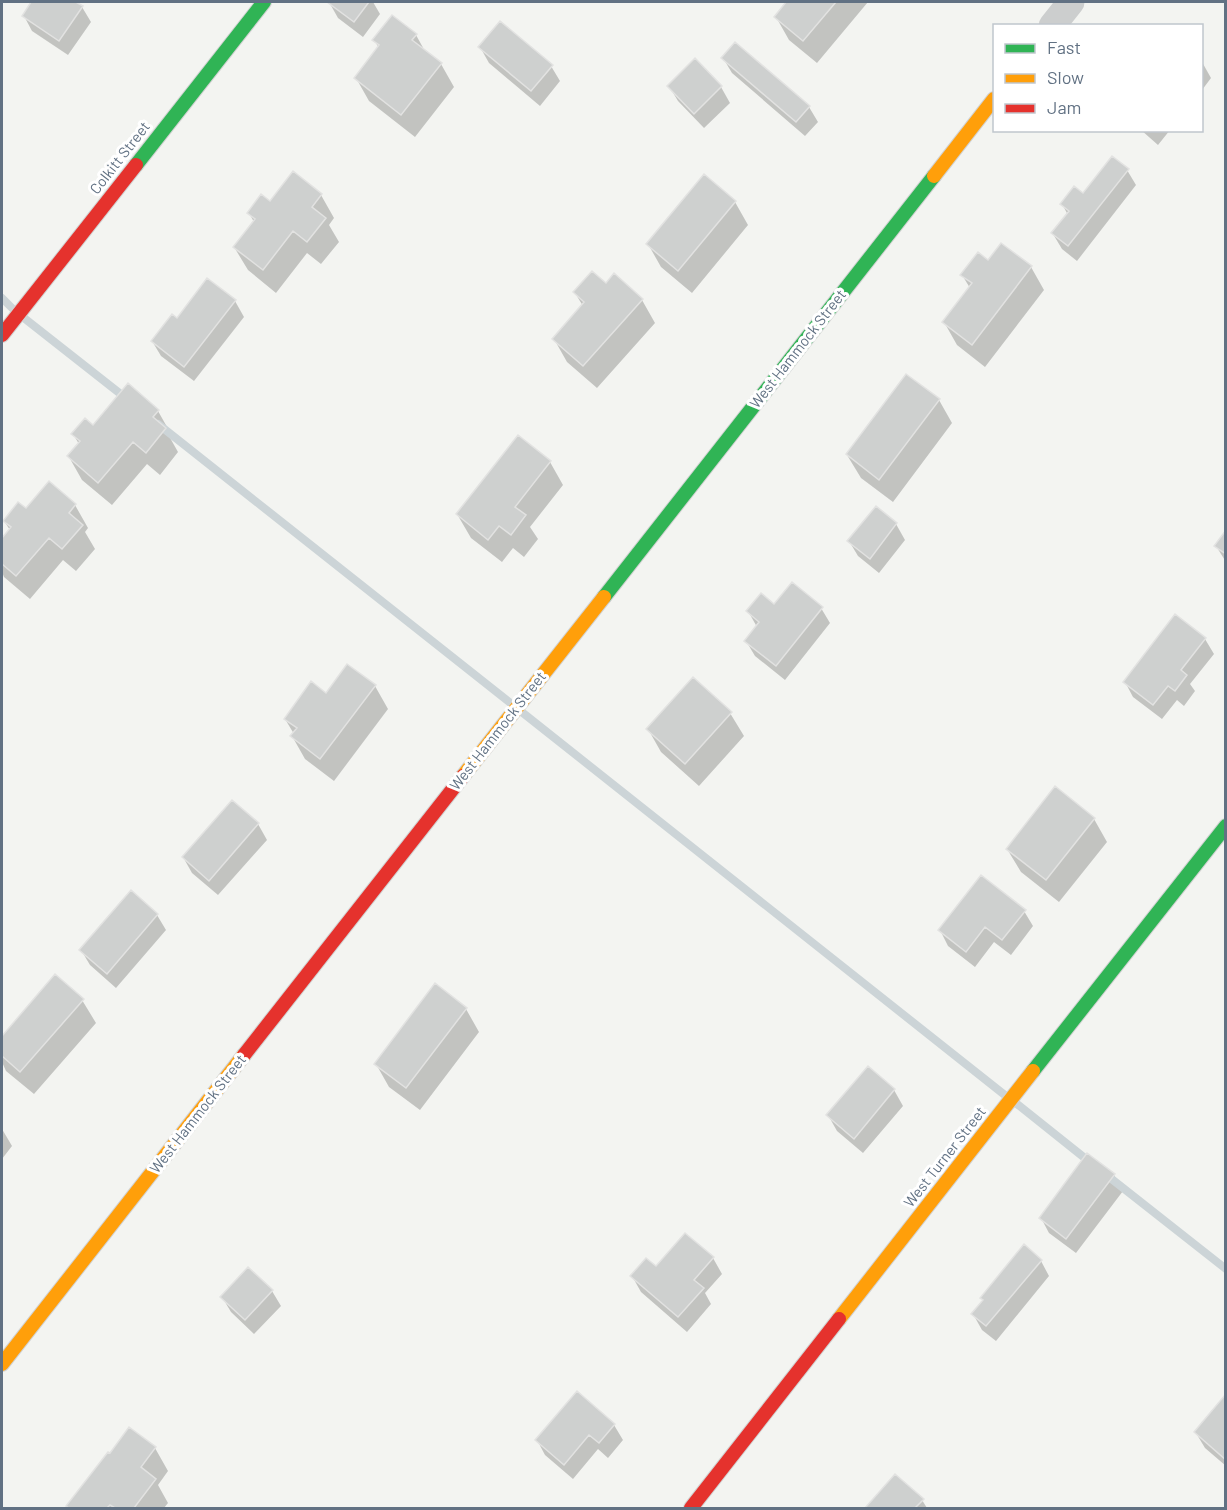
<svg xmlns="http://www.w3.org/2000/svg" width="1227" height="1510" font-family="Barlow,sans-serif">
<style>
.shadow{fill:#0003}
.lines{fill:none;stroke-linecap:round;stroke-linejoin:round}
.stream{stroke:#ccd4d7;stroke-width:8}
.building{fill:#ced0cf;stroke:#e2e2e1;stroke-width:1.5}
.fast-casing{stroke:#d1d2d2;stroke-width:16}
.slow-casing{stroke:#d1d2d2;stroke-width:16}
.jam-casing{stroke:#d1d2d2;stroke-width:16}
.street{stroke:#cccece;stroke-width:27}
.fast{stroke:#30b455;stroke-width:14}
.slow{stroke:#ff9f0a;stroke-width:14}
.jam{stroke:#e5322d;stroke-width:14}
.labels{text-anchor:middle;stroke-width:6;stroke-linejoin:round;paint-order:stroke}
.street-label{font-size:15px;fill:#617183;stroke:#fff}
</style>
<rect width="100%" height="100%" fill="#f3f4f1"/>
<path class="shadow" d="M 33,2 L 74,2 L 82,7 L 91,22 L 68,55 L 32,31 L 24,16 Z
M 329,2 L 373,2 L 380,14 L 363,37 L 338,18 Z
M 788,2 L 868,2 L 817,63 L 789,40 L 776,17 Z
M 416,35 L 426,53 L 441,64 L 454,87 L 415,137 L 369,101 L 356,78 L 379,48 L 374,40 Z
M 480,47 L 551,66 L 560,81 L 540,106 L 489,63 Z
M 723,58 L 809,107 L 818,122 L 805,136 L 732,73 Z
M 695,61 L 721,87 L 730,103 L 704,128 L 678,101 L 669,86 Z
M 1202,62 L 1211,78 L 1202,90 Z
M 1141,130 L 1170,130 L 1158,145 Z
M 1127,170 L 1136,185 L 1077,261 L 1062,249 L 1053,234 L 1068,215 L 1062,204 L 1083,195 Z
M 321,195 L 334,218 L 329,225 L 339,242 L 321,264 L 307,253 L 276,293 L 248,270 L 234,247 L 254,222 L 249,213 L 270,203 Z
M 735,202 L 748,225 L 692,293 L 661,267 L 648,244 Z
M 988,262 L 1031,267 L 1044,290 L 985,367 L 957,345 L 944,322 L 970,288 L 962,275 Z
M 208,280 L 235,301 L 244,317 L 194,381 L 161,356 L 152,341 L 177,320 Z
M 606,285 L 642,300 L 655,323 L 597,388 L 567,362 L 554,339 L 583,306 L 575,293 Z
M 939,400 L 952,423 L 893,502 L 861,478 L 847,455 Z
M 158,411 L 171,434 L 169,436 L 178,452 L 160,475 L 147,464 L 112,505 L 82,480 L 69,457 L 79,444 L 73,434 L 94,427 Z
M 550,462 L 563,485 L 530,527 L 538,539 L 524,557 L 513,548 L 502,562 L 471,538 L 457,514 Z
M 75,505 L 88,528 L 85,532 L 95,549 L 76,571 L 63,560 L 30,599 L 4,577 L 2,572 L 2,541 L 10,530 L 4,521 L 26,510 Z
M 876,508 L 896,524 L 905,540 L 879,573 L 858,556 L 849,541 Z
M 1226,532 L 1226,562 L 1216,546 Z
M 774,606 L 821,608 L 830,623 L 785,680 L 755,656 L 746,641 L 757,627 L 748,611 Z
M 1205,639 L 1214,654 L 1190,684 L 1195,691 L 1184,706 L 1177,700 L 1162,719 L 1133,697 L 1125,682 Z
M 375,686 L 388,709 L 334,781 L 305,759 L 292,736 L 294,734 L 285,719 L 326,695 Z
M 730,713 L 744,736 L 699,786 L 661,752 L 648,729 Z
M 232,802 L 258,824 L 267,840 L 218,895 L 192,873 L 183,857 Z
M 1094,819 L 1107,842 L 1059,902 L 1021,872 L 1007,849 Z
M 1024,911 L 1033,926 L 1011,955 L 994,942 L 975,967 L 948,946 L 940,930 Z
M 157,915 L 166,930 L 116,988 L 90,965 L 81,950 Z
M 55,976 L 82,1000 L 96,1023 L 34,1094 L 6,1071 L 2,1062 L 2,1038 Z
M 466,1009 L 479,1032 L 420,1110 L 389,1087 L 376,1064 Z
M 894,1090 L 903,1106 L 863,1153 L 837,1131 L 828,1115 Z
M 2,1129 L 12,1146 L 2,1159 Z
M 1114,1175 L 1123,1191 L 1076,1253 L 1049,1233 L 1041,1218 Z
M 685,1235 L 713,1258 L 722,1274 L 705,1293 L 711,1304 L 687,1332 L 641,1292 L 632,1276 L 656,1268 Z
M 1041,1261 L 1049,1276 L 996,1341 L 982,1330 L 973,1314 L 984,1302 L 982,1298 Z
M 272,1291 L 281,1306 L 254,1334 L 231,1312 L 222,1297 Z
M 577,1393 L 614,1425 L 623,1440 L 608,1458 L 598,1449 L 573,1479 L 545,1455 L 537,1440 Z
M 1225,1398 L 1226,1466 L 1205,1448 L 1196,1433 Z
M 155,1448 L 168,1471 L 158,1485 L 168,1503 L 164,1508 L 69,1508 L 68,1506 Z
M 895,1476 L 922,1500 L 927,1508 L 867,1508 Z"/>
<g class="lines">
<path class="stream" d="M 2,298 L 14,310
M 24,318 L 127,399
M 158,424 L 513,705
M 523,713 L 1006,1096
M 1017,1104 L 1091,1163
M 1104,1173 L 1226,1269"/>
</g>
<path class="building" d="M 31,2 L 76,2 L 83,6 L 59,41 L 22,16 Z
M 327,2 L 369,2 L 354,22 Z
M 786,2 L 836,2 L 803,41 L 774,17 Z
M 392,15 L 417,34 L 412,40 L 442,63 L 401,115 L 354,78 L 379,45 L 372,40 Z
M 500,21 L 553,65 L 531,91 L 478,47 Z
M 735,42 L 810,106 L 796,122 L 721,58 Z
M 695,58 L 722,86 L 694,114 L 667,86 Z
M 1112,156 L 1129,169 L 1068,246 L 1051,233 L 1069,211 L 1060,204 L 1074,186 L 1083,193 Z
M 293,171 L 322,194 L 312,207 L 326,218 L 307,242 L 293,231 L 263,270 L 233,247 L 255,219 L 247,213 L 261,194 L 270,201 Z
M 704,174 L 736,201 L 678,271 L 646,244 Z
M 1001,243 L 1032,266 L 972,345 L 942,322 L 972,283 L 960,275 L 978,252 L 988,260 Z
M 592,271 L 606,283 L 614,273 L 643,299 L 583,366 L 552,339 L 584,302 L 573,292 Z
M 207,278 L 236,300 L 184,367 L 151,341 L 172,314 L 177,318 Z
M 906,374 L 940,399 L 879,480 L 846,454 Z
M 128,383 L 159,410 L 153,417 L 166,428 L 146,453 L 133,442 L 98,483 L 67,456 L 80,441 L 71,434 L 85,418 L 93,425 Z
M 518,435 L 551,461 L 515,507 L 526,515 L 511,535 L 499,526 L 488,540 L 456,514 Z
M 49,481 L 76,504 L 69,513 L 83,525 L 62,549 L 49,538 L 16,576 L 2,564 L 2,538 L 11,527 L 3,521 L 18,502 L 26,508 Z
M 876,506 L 897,523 L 870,559 L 847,541 Z
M 1226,530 L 1226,554 L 1214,546 Z
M 792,582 L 823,607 L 776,666 L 744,641 L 759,622 L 746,611 L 761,593 L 774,604 Z
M 1175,614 L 1206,638 L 1181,670 L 1187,675 L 1175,691 L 1168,686 L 1153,705 L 1123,682 Z
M 347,664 L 376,685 L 320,759 L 290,736 L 297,728 L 284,719 L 311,681 L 326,693 Z
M 693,677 L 732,712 L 685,764 L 646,729 Z
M 1055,786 L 1095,818 L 1046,880 L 1006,849 Z
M 232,800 L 259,823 L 209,881 L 182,857 Z
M 981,875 L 1026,910 L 1002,940 L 985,927 L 966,952 L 938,930 Z
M 131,890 L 158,914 L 107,974 L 79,950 Z
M 55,974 L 84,999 L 20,1072 L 2,1056 L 2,1036 Z
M 435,983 L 467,1008 L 406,1088 L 374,1064 Z
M 868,1066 L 895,1089 L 854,1139 L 826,1115 Z
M 1087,1153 L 1115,1174 L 1066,1239 L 1039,1218 Z
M 685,1233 L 714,1257 L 694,1280 L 704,1288 L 678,1317 L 630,1276 L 646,1258 L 656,1266 Z
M 1024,1244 L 1042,1260 L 986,1326 L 971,1314 L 983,1300 L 980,1298 Z
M 248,1267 L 273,1290 L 245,1320 L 220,1297 Z
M 577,1391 L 615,1424 L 599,1443 L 589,1435 L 564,1465 L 535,1440 Z
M 1225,1395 L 1226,1396 L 1226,1460 L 1194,1432 Z
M 129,1427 L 156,1447 L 141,1467 L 156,1479 L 134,1508 L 115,1508 L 110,1505 L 107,1508 L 69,1508 L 66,1506 L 108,1452 L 110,1453 Z
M 895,1474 L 924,1499 L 915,1508 L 865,1508 Z"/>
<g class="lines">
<defs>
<path id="fast" d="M 136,165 L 264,2
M 604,597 L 934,176
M 1033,1071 L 1226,826"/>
<path id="slow" d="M 934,176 L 994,99
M 463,776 L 604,597
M 839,1319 L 1033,1071
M 2,1364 L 244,1055"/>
<path id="jam" d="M 2,335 L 136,165
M 244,1055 L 463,776
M 691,1508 L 839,1319"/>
</defs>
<use href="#fast" class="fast-casing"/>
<use href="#slow" class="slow-casing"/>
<use href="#jam" class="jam-casing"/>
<path class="street" d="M 1052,26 L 1071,2"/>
<use href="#fast" class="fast"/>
<use href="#slow" class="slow"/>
<use href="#jam" class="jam"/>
</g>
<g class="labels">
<g class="street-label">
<text transform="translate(120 158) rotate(-52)" y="5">Colkitt Street</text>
<text transform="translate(798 349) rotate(-52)" y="5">West Hammock Street</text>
<text transform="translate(498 731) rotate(-52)" y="5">West Hammock Street</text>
<text transform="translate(198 1114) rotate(-52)" y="5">West Hammock Street</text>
<text transform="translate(945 1157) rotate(-52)" y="5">West Turner Street</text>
</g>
</g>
<rect width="1227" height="1510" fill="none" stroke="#617183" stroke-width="6"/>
<rect x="993" y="24" width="210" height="108" fill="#ffffff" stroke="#c0c6cd" stroke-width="1.5"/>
<rect x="1005" y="44" width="30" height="9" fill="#30b455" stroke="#c0c6cd" stroke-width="1.5"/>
<text x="1047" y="54" font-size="18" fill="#617183">Fast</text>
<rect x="1005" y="74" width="30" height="9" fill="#ff9f0a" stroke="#c0c6cd" stroke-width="1.5"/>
<text x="1047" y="84" font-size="18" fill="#617183">Slow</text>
<rect x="1005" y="104" width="30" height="9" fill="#e5322d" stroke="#c0c6cd" stroke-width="1.5"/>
<text x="1047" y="114" font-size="18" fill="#617183">Jam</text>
</svg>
